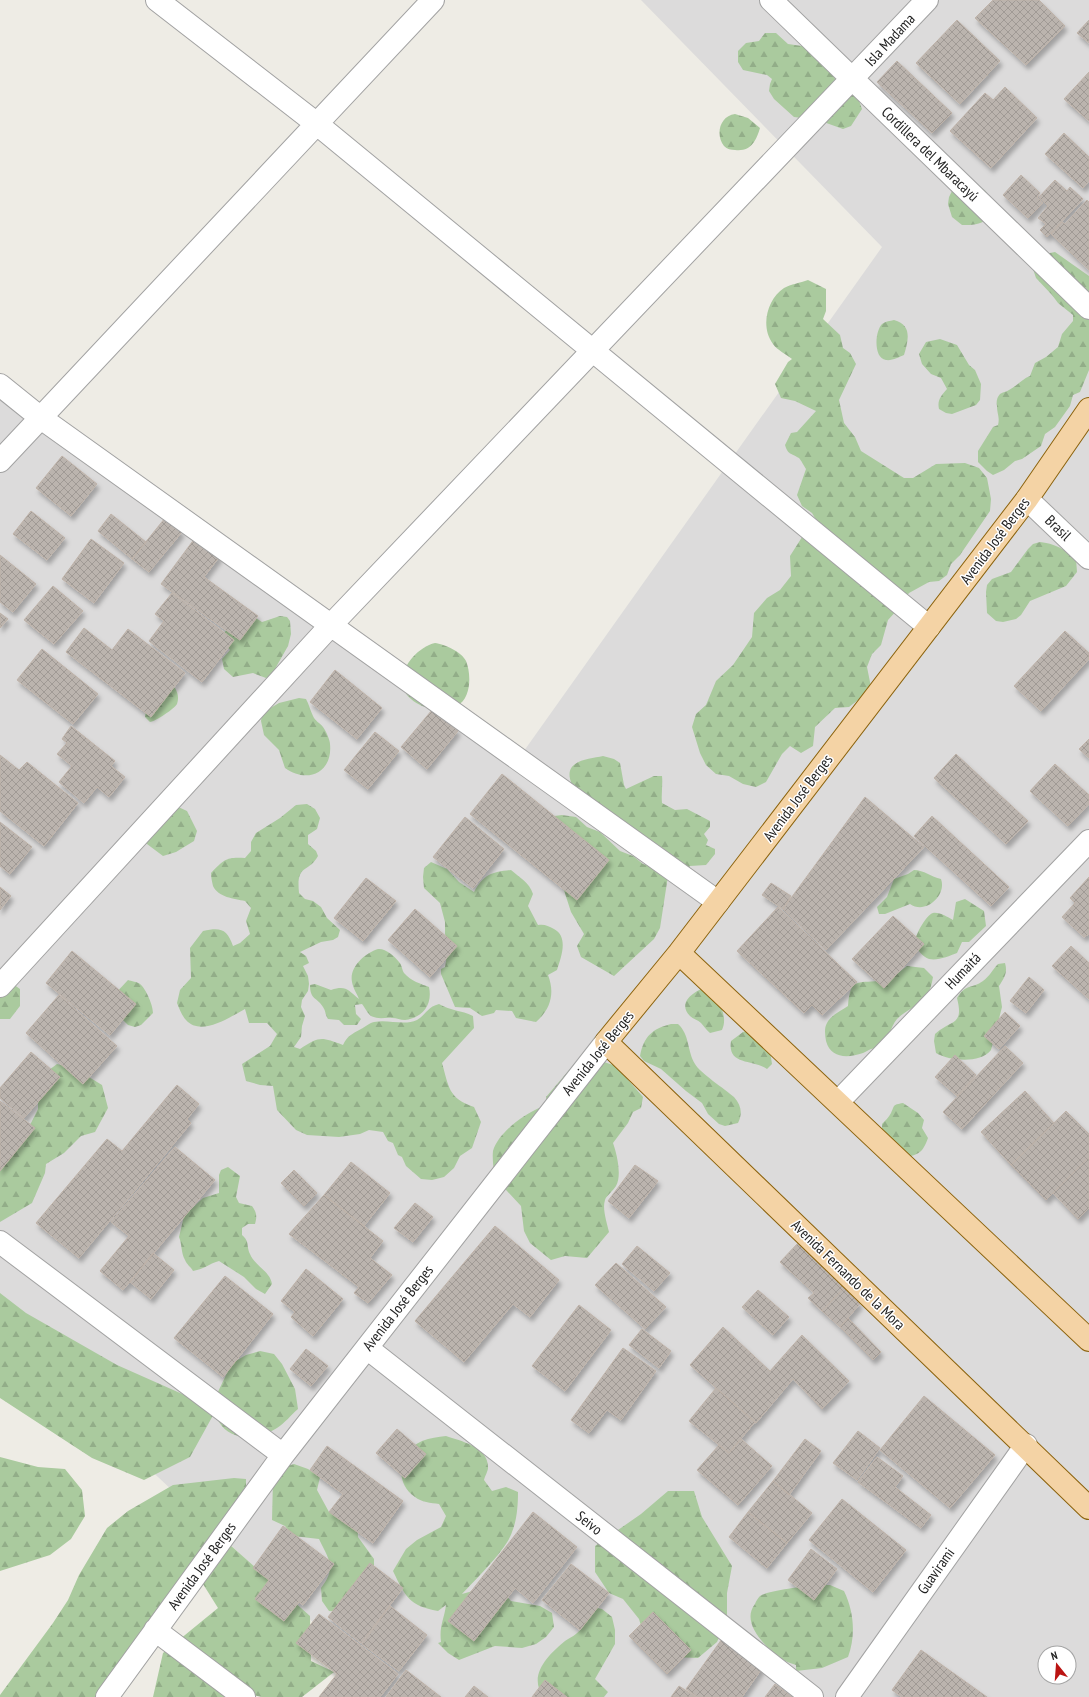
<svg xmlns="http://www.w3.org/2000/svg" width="1089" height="1697" font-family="'PT Sans Narrow',sans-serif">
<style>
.residential{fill:#dcdbdb;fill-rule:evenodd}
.forest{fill:url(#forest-firs)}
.building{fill:url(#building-cross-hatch);stroke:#bfb3a9;filter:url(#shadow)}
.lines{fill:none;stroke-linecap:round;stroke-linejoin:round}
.minor-casing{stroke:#a2a2a2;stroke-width:24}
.major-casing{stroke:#8c630d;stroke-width:24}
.minor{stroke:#fff;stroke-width:22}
.major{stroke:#f4d3a5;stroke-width:22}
.labels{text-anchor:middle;stroke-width:3;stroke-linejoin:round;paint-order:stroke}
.street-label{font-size:15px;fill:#1e1e1e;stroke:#fff}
</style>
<defs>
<pattern id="forest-firs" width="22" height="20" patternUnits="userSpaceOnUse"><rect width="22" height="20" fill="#aaca9e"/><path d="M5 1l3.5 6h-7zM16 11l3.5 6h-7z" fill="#92ad88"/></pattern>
<pattern id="building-cross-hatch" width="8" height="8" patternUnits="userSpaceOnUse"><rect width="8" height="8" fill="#bbb4ae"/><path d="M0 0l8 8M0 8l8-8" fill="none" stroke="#a09a95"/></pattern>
<filter id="shadow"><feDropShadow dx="2.5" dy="4.5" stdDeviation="2" flood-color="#0004"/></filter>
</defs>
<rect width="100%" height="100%" fill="#eeece5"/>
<path class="residential" d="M 641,0 L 1089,0 L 1089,1697 L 343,1697 L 363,1669 L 0,1329 L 0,384 L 514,765 L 882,247 ZM 1045,1653 L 1069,1653 L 1069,1677 L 1045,1677 Z"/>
<path class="forest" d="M 765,33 L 776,33 L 788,44 L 802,46 L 815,50 L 836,80 L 858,98 L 862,109 L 851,126 L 843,129 L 818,120 L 794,117 L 774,99 L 769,91 L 770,84 L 772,79 L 767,75 L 743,70 L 738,62 L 738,51 L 746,43 L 759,41 Z
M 735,114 L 748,118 L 760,128 C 756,141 751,152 735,150 C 731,150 727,149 724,146 C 715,134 720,116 735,114 Z
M 966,184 C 992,187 990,196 987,219 C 980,225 972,225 962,225 L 952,217 L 948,204 L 949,197 L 952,191 Z
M 1055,252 L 1089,276 L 1089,370 L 1080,392 L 1073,395 L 1070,406 L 1055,427 L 1045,434 L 1041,446 L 1022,459 L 1015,461 L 1004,470 L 993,475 L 987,471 L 978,462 L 978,451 L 993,427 L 998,425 C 1000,417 997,414 997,406 C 996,402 997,397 1000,394 C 1003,392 1006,392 1009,390 C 1017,386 1022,379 1030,376 L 1035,363 L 1046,357 L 1058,347 L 1062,334 L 1073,321 L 1073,315 L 1058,303 L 1052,295 L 1036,278 L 1030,260 L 1045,254 Z
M 808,280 L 826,289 L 826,311 L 823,319 L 840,335 L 843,348 L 850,353 L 856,364 L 839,400 L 844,423 L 855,437 L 861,451 L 904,478 L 913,478 L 936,464 L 965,463 L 979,468 L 987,478 L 991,499 L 990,511 L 960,555 L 951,564 L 947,575 L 939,581 L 929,582 L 909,593 L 898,609 L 888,620 L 881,645 L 872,654 L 867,667 L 871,687 L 862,697 L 849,707 L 835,708 L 815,727 L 813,746 L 801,753 L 790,746 L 782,754 L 766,782 L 756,787 L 743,784 L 729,776 L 716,774 L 706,765 L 700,753 L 692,727 L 696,714 L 706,705 L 716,681 L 733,665 L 752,637 L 754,613 L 767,598 L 780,590 L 791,576 L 790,556 L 804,534 L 821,528 L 812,513 L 802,506 L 797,495 L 806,469 C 804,466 801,460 799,458 C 791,453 788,455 785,445 L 791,433 L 797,432 L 816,411 L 795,401 L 781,398 L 775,384 L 788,362 L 792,359 C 786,354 777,350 773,344 C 760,327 767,299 784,288 C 791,284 800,283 808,280 Z
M 894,320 C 913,325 908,341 904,355 C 899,357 892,361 886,360 C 873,358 875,331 882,324 C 886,321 890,321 894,320 Z
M 940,339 L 957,345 L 969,365 L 975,370 L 981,384 L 980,400 L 976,405 L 952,414 L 946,413 L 939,409 C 937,400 941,396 947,389 L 941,378 L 931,374 L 922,364 L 919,354 L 926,342 Z
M 1040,542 C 1053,543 1067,550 1076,559 L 1077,572 L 1066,586 L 1030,601 L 1021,615 L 1016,619 L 1003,622 L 996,621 L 987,613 L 986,592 L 987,585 L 992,579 L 1011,572 L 1028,549 L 1033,544 Z
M 250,614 L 262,622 L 280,616 L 287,617 L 290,621 L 291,634 L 288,646 L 271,676 L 266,678 L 253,673 L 233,677 L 224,669 L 222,659 L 230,650 L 222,640 C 225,625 237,621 250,614 Z
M 435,643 C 444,644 462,652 466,661 C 471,673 472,698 457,706 C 453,708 445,707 439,708 C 428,709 419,706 411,699 C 389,681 413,648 435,643 Z
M 172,686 L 175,688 C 178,693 179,698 177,704 C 174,709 156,721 150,722 L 145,717 L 146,708 Z
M 299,698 L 306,699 C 309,704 310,710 313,716 C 315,721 320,723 323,727 C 326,731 330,740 330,744 C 333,773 307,784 285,768 L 279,750 L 264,735 L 261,721 L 262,714 L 267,710 L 279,703 Z
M 603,756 L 614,759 L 620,763 L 624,785 L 626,789 L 654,776 L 662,776 C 663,785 661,794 662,803 L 675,810 L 687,809 L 710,821 L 710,827 L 704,834 L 708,840 L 706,845 L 715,849 L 715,854 L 706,865 L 690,866 L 686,871 L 568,785 L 571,782 C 563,760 589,759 603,756 Z
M 307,804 L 315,809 L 320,818 L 317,829 L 308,835 L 308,844 L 316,851 L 318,856 C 308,874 296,863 299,893 L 305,899 L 313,901 L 321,907 L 327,918 L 340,930 L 338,937 L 333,940 L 321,942 L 300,952 L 306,956 L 309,963 L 303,966 L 308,976 L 309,984 L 308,991 L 302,1000 L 301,1007 L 305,1016 L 302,1026 L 301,1037 L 294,1047 L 300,1049 C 320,1036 321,1037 343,1045 C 347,1036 352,1034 361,1029 C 365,1027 369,1023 374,1022 C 388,1019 404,1026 417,1020 C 426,1015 427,1007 439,1004 C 451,1011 461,1010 473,1016 L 474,1028 L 442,1063 C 449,1087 448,1098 474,1107 L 481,1122 L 472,1148 L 460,1156 L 454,1168 L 444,1177 L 432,1180 L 421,1179 L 406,1166 L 402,1157 L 398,1155 L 393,1143 L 388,1141 L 383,1132 L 369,1130 L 360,1134 L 339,1137 L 307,1135 L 296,1130 L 277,1110 L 273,1086 L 260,1085 L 246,1081 L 242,1064 L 270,1046 L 277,1034 L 267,1023 L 249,1023 L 245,1009 C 230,1017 201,1037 186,1020 C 182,1016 179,1008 177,1003 L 180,990 L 191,978 L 190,948 L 203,931 C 221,927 227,929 233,946 L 240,943 L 250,934 L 246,921 L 251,908 L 245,901 C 234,899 218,897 213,886 C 212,882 211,877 211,873 C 225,859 226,857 245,858 L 251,851 L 251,842 L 256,833 L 280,818 L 296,805 Z
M 174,805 L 187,811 L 197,831 L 194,841 L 176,852 L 163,856 L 143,841 Z
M 562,815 L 576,817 L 587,827 L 600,832 L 620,851 L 633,856 L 643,864 L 657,868 L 668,876 L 660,928 L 654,939 L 614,976 L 581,957 L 577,946 L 584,934 L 571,912 L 559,875 L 547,817 Z
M 431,862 L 447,869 L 459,882 L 474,892 C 484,874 492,872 511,870 C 520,878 529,882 533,894 L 528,906 L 538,925 C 545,924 548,926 554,929 C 569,937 561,957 557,970 L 548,975 C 555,993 551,1009 536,1022 L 516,1018 L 512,1011 L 496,1010 L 494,1013 L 482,1016 L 470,1008 L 455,1007 L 441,974 L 441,969 L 445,967 L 449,944 L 445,934 L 445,922 L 440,903 L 424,888 L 423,877 L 424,868 Z
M 914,870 C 924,870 931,877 941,879 C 947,895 926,915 910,904 L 885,914 L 879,914 L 877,907 L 887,897 L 894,879 L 908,874 Z
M 965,899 L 984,911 L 986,926 L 969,942 L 962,942 L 957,953 C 949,956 938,961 929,959 C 923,957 914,948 915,941 C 916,934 926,915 933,913 C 940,912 947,917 953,920 L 956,902 Z
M 378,949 C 385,948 395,956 399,962 C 402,965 402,970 404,973 C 411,981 421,984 429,987 C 433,1005 422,1018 405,1020 C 400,1020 397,1018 392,1018 C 385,1017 380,1020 371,1016 C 368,1014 365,1008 362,1004 L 355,1005 L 356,1014 L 361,1019 L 357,1025 L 344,1025 L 339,1020 L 328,1019 C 325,1015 326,1011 323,1007 C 317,997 310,1000 310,985 L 315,984 L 331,990 C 346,985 348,990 359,999 C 357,994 353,988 352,982 C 349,967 365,953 378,949 Z
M 1005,963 C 1008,973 1004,978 999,986 L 1002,1007 L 991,1050 C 980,1064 950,1061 936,1053 L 934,1041 L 935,1034 C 952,1019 964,1026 957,998 C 966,983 972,989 983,981 C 989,977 993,969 998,964 Z
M 907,966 L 924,968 L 933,977 C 928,1008 915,1002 897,1019 C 890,1027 889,1041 880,1047 C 878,1049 874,1048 871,1049 C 868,1050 866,1052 863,1053 C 848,1058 831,1059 826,1041 C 825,1035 824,1028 827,1023 C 831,1015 841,1011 848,1006 C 850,978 857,983 879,981 C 890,980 898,973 907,966 Z
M 0,979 L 13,984 L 20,989 L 20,1006 L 10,1019 L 0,1019 Z
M 128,980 C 131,981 138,982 140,984 C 146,989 153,1005 153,1013 L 141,1025 L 135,1027 L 128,1025 L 119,1016 L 115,994 Z
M 707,987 C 717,999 729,1014 722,1030 L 710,1033 C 706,1030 704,1026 701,1023 C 698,1020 693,1019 690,1016 C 676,1002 696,990 707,987 Z
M 671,1024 L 678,1024 C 690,1035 687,1051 695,1064 C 700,1073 725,1089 734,1097 C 741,1105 743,1113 738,1123 L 725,1126 L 719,1124 L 708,1114 L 702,1103 L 686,1091 L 661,1069 L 644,1061 L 640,1056 C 644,1036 652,1029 671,1024 Z
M 749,1030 L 770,1051 L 772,1064 L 767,1069 C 753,1059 727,1066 731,1041 L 743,1032 Z
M 598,1060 L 616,1066 L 643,1097 L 641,1108 L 633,1112 L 628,1123 L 613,1143 C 617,1154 622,1176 616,1186 C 613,1191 606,1196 605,1200 C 602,1209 607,1223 609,1232 L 587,1258 L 565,1256 L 551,1260 L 530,1243 L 524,1231 L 521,1206 L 494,1177 C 494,1169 492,1159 493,1151 C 498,1133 523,1115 539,1108 L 548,1114 L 546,1097 L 576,1062 Z
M 57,1064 L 74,1068 L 102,1085 L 108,1108 L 95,1132 L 81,1136 L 64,1153 L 46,1164 L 45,1173 L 32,1203 L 0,1222 L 0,1143 L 24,1132 L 31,1123 L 38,1109 L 38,1097 L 45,1073 Z
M 903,1103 L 918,1113 L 924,1120 L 922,1128 L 928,1138 C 923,1152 919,1155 905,1157 L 882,1137 L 882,1124 C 885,1121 889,1117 891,1113 C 895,1105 892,1105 903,1103 Z
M 228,1167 L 240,1176 L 236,1197 L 239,1203 L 252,1206 C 257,1213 257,1217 255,1224 L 248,1224 L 242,1228 L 242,1235 C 250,1242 246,1245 250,1254 C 255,1266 270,1271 272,1284 L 265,1294 L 256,1289 L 244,1277 L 219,1261 C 208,1264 205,1269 193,1271 C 191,1267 187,1265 185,1260 C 181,1253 182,1244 179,1237 L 184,1216 L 203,1198 L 219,1193 L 219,1175 L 221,1170 Z
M 0,1293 L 26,1313 L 117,1365 L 216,1409 L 215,1398 L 227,1373 L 234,1362 L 246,1355 L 260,1351 L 274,1354 L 282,1364 L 295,1389 L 298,1409 C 291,1415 285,1423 277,1428 C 259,1439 232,1443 219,1422 C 217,1419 217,1414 216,1410 L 190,1457 L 144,1480 L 92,1458 L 0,1398 Z
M 446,1436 C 461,1441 489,1447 488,1468 C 488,1471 485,1476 484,1480 L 492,1491 L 506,1487 L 518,1492 C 518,1505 517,1520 512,1532 C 507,1549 475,1580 462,1594 L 487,1587 L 502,1591 L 511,1601 L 540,1606 L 552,1613 L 554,1627 L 546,1637 L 536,1644 L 522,1648 L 495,1646 L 459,1660 L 448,1653 L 438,1643 L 441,1642 C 439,1626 444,1620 446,1605 L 438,1611 C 409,1606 405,1596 393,1571 L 406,1549 L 417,1540 L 441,1527 L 446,1516 L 439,1504 C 431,1503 421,1502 415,1497 C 393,1482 399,1451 422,1441 C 430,1438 438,1437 446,1436 Z
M 0,1457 L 38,1467 L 65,1469 L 82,1490 L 85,1516 L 71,1539 L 50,1555 L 0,1571 Z
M 294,1464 L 308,1469 L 320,1477 L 317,1490 L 329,1512 L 357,1510 L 358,1537 L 374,1559 L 374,1572 L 343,1612 L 329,1611 L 322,1601 L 321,1588 C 337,1567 329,1560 319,1539 L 293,1536 L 285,1526 L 272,1520 L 273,1479 L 281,1468 Z
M 234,1478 L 246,1479 L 246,1506 L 229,1544 L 310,1616 L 311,1661 L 334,1672 L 302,1697 L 262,1697 L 238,1692 L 235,1697 L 153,1697 L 163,1653 L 218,1608 L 203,1584 L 112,1697 L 0,1697 L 0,1695 L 53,1623 L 68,1600 L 79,1575 L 107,1528 L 128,1511 L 173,1485 Z
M 668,1491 L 694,1491 L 702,1517 L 732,1566 L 727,1593 L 727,1619 L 717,1642 L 698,1658 L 673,1657 L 646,1643 L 639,1619 L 623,1599 L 609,1593 L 595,1572 L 595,1546 L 641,1514 Z
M 815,1585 L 830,1585 L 844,1591 C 854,1612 856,1635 848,1657 L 822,1668 L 796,1671 L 796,1665 C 791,1663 786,1662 782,1659 C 766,1648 740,1623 755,1604 C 756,1601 758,1598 760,1596 C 769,1590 803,1587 815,1585 Z
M 588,1606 L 602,1609 L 612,1617 L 615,1630 L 615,1644 L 595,1679 L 608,1692 L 604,1697 L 544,1697 C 527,1676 548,1655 565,1641 C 570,1638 577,1634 580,1630 C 584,1624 586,1613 588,1606 Z"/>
<path class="building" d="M 993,0 L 1039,0 L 1065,26 L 1026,65 L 975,18 Z
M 957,20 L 1000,61 L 960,104 L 916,63 Z
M 1089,20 L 1089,43 L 1077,33 Z
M 897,61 L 952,113 L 932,133 L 877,82 Z
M 1089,72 L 1089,121 L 1064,99 Z
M 1005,87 L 1037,118 L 991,168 L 950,131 L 985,93 L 993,100 Z
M 1064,133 L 1089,157 L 1089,181 L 1083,188 L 1045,154 Z
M 1021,175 L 1040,193 L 1037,197 L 1043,203 L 1028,218 L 1003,195 Z
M 1055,180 L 1067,191 L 1070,187 L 1083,199 L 1047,237 L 1040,230 L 1046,224 L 1038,218 L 1048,206 L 1039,197 Z
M 1087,200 L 1089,202 L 1089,270 L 1051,234 L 1062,222 L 1065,224 Z
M 62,456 L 97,484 L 71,516 L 36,488 Z
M 31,511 L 65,538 L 47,560 L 13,534 Z
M 111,514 L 146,542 L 132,559 L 98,531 Z
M 165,518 L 182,532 L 149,572 L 132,559 Z
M 195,538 L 220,556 L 204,577 L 258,616 L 240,640 L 161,584 Z
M 91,539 L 124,563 L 94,603 L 62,579 Z
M 0,555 L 36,584 L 13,612 L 0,602 Z
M 53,586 L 83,611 L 54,644 L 24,620 Z
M 172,593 L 234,640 L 202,682 L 149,641 L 164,621 L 155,614 Z
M 0,613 L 8,619 L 0,628 Z
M 84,628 L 112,650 L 128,629 L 185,673 L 151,717 L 66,652 Z
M 1065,631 L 1089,653 L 1089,659 L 1041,711 L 1014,686 Z
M 42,649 L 98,694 L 73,724 L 17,680 Z
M 335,670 L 382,708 L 357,739 L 310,702 Z
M 432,710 L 458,731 L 427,769 L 401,747 Z
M 71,726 L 115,761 L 111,766 L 125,777 L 109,797 L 97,787 L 84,803 L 59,782 L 72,766 L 57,754 L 67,743 L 62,739 Z
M 375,732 L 399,751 L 368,789 L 344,770 Z
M 1089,739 L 1089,758 L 1079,749 Z
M 956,754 L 1028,821 L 1006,844 L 934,778 Z
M 0,755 L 19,770 L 27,762 L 78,803 L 44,846 L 0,811 Z
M 1055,764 L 1089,795 L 1089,804 L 1068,826 L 1030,791 Z
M 502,774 L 609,860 L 577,900 L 470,814 Z
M 865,797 L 924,847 L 826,950 L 783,909 Z
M 932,816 L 1009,887 L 991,906 L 914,836 Z
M 465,817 L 504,849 L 473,888 L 433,857 Z
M 0,822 L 32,847 L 10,874 L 0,866 Z
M 1089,877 L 1089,934 L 1084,937 L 1062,917 L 1075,903 L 1070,898 Z
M 366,878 L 396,901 L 363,941 L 334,918 Z
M 771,883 L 791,896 L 783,909 L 762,895 Z
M 0,887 L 11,896 L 0,910 Z
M 778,907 L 857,982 L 822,1015 L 812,1005 L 804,1013 L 737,951 Z
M 415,909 L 457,946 L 430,977 L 388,940 Z
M 893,916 L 924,944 L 884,988 L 852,959 Z
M 1071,946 L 1089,963 L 1089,999 L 1052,966 Z
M 72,951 L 136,1004 L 110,1035 L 46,983 Z
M 1029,977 L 1044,990 L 1026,1013 L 1010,1001 Z
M 59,995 L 117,1046 L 83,1084 L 26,1033 Z
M 1005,1012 L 1020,1026 L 999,1049 L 984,1036 Z
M 1005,1046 L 1023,1063 L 962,1129 L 943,1112 Z
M 31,1052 L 60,1077 L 24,1118 L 0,1098 L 0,1088 Z
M 955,1055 L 976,1075 L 957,1096 L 935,1077 Z
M 177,1085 L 199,1104 L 187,1119 L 191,1123 L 79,1258 L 36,1223 L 107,1139 L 122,1151 Z
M 1025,1091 L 1054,1123 L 1011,1165 L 981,1132 Z
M 0,1101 L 35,1128 L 0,1171 Z
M 1066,1111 L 1089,1134 L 1089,1157 L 1046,1200 L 1011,1165 Z
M 175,1147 L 215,1180 L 123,1290 L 100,1271 L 129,1236 L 111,1222 Z
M 1089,1157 L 1089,1208 L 1078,1219 L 1053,1193 Z
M 351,1162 L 390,1193 L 364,1226 L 324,1195 Z
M 635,1165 L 658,1181 L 629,1218 L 608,1201 Z
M 294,1170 L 317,1193 L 304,1206 L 281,1183 Z
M 324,1195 L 383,1241 L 370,1258 L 392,1275 L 368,1303 L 354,1293 L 359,1287 L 289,1234 Z
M 415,1203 L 433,1217 L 413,1242 L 394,1228 Z
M 495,1226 L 559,1280 L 530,1317 L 513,1304 L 464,1362 L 415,1321 Z
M 798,1243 L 845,1287 L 822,1311 L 808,1298 L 814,1293 L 780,1262 Z
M 637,1246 L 670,1273 L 654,1291 L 622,1264 Z
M 153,1253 L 174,1270 L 151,1299 L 130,1282 Z
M 616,1263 L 666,1307 L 645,1329 L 595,1285 Z
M 306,1269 L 343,1299 L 313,1336 L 291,1317 L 295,1312 L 281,1301 Z
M 225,1276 L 273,1314 L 223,1377 L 174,1338 Z
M 845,1287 L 860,1304 L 840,1327 L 822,1311 Z
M 758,1290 L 789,1317 L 773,1335 L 742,1307 Z
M 579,1305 L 611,1330 L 565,1391 L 532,1366 Z
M 848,1318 L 881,1352 L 873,1360 L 840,1327 Z
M 723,1327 L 770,1371 L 802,1335 L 849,1381 L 822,1409 L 793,1379 L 756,1423 L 690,1365 Z
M 642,1329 L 671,1351 L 659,1368 L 629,1345 Z
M 623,1348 L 656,1371 L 621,1420 L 607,1410 L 589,1433 L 571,1420 Z
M 306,1349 L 328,1366 L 311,1386 L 290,1369 Z
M 716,1388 L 755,1422 L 729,1453 L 689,1421 Z
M 924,1396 L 995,1455 L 950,1508 L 880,1450 Z
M 397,1429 L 426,1454 L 405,1478 L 376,1453 Z
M 858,1431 L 880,1448 L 857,1480 L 833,1463 Z
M 741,1439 L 772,1466 L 738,1505 L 697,1470 L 719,1445 L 729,1453 Z
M 805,1439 L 821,1451 L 789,1495 L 773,1481 Z
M 327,1446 L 403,1501 L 373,1543 L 329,1512 L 343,1494 L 310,1470 Z
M 877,1457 L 903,1476 L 895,1487 L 931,1515 L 921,1528 L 858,1482 Z
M 773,1481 L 812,1513 L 787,1543 L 748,1512 Z
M 842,1499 L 906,1550 L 873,1592 L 809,1540 Z
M 533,1512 L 577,1547 L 533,1603 L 515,1588 L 474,1641 L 448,1621 Z
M 748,1512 L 787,1543 L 767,1568 L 729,1537 Z
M 283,1526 L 334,1564 L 303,1605 L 299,1602 L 284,1621 L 255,1599 L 269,1580 L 253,1568 Z
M 811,1549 L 837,1569 L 814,1600 L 788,1580 Z
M 370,1563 L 403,1588 L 361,1643 L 328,1617 Z
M 571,1564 L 609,1593 L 580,1630 L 542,1600 Z
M 390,1606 L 427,1635 L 399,1671 L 362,1644 Z
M 653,1612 L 691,1650 L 667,1674 L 629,1636 Z
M 319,1614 L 398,1674 L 380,1697 L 319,1697 L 337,1674 L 296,1643 Z
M 722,1639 L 763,1667 L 742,1697 L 698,1697 L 686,1689 Z
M 921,1650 L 987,1697 L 902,1697 L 892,1690 Z
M 406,1670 L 441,1697 L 386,1697 Z
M 545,1680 L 567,1697 L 532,1697 Z
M 775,1684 L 792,1697 L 765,1697 Z
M 474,1686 L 488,1697 L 465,1697 Z
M 679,1686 L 696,1697 L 671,1697 Z"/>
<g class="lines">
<defs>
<path id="minor" d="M 157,0 L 317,124 L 929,627
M 771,0 L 1089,308
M 0,385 L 41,418 L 718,902
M 0,461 L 433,0
M 1027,499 L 1089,558
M 0,986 L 331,625 L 927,0
M 838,1102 L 1089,841
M 0,1242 L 283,1455
M 367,1348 L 812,1697
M 155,1630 L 244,1697
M 107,1697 L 283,1455 L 606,1042
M 847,1697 L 1026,1445"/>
<path id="major" d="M 1089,409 L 1027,499 L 679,953 L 606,1042 L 1089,1508
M 679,953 L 1089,1340"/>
</defs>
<use href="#minor" class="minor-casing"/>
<use href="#major" class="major-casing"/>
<use href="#minor" class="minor"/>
<use href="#major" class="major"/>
</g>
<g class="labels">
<g class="street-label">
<text transform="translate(890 40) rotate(-47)" y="5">Isla Madama</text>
<text transform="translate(930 154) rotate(44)" y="5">Cordillera del Mbaracayú</text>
<text transform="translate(1058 528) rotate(44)" y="5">Brasil</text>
<text transform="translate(995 541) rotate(-53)" y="5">Avenida José Berges</text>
<text transform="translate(798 798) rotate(-53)" y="5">Avenida José Berges</text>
<text transform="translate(963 971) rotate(-46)" y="5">Humaitá</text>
<text transform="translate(598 1053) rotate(-51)" y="5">Avenida José Berges</text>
<text transform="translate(848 1275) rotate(44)" y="5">Avenida Fernando de la Mora</text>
<text transform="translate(398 1308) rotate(-52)" y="5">Avenida José Berges</text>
<text transform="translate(589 1523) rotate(38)" y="5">Seivo</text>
<text transform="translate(202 1566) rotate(-54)" y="5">Avenida José Berges</text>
<text transform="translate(936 1571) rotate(-55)" y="5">Guavirami</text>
</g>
</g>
<g transform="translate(1057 1665) rotate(343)"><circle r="19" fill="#ffffff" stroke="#a5a5a5"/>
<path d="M0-3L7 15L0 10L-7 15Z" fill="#bb1412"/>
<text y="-6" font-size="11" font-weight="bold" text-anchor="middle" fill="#1e1e1e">N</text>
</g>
</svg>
